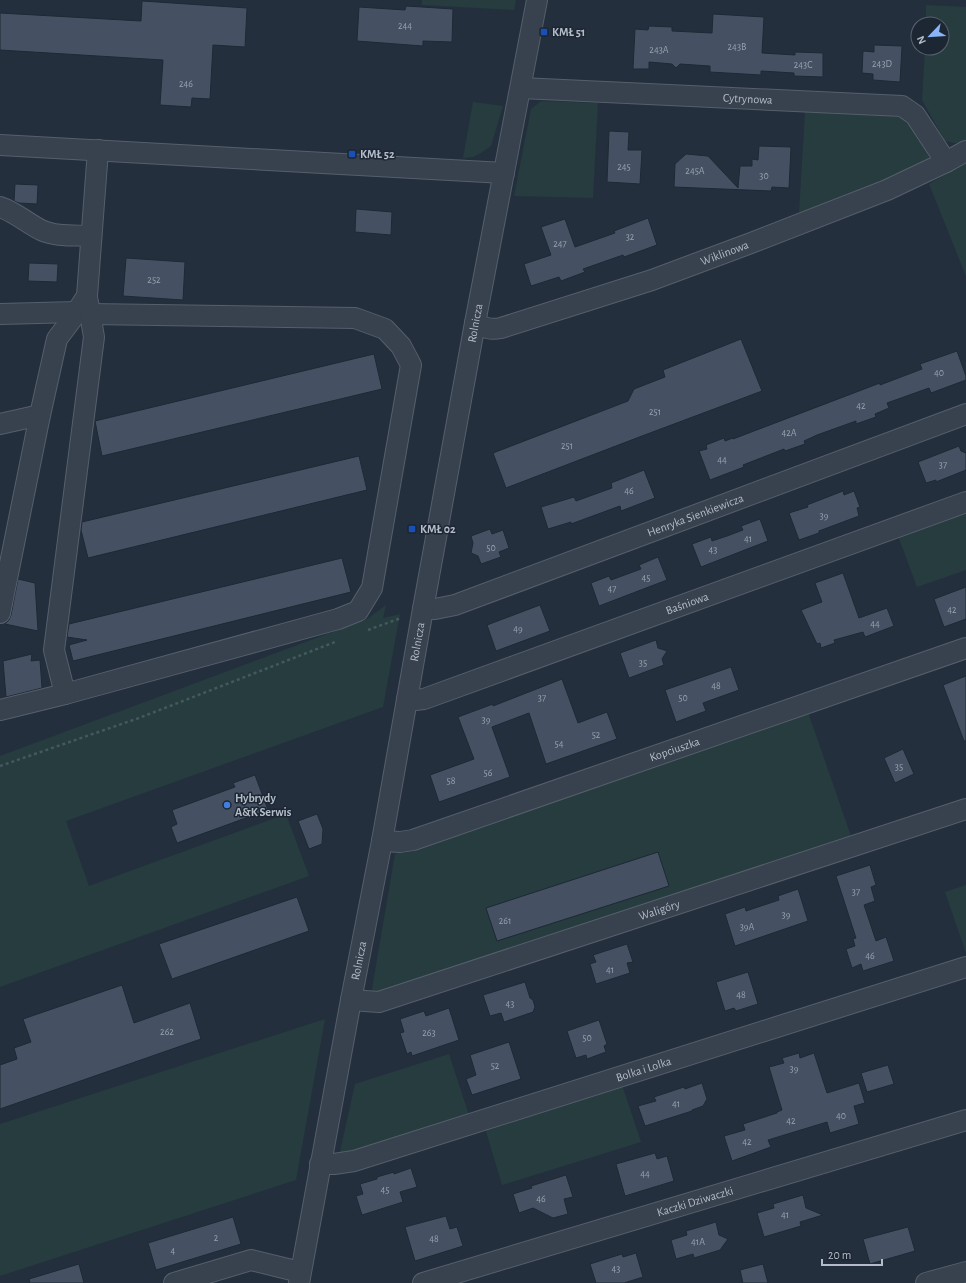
<svg xmlns="http://www.w3.org/2000/svg" width="966" height="1283" font-family="'Alegreya Sans',sans-serif">
<style>
.green{fill:#263c3f}
.building{fill:#455162;stroke:#1f2835}
.lines{fill:none;stroke-linecap:round;stroke-linejoin:round}
.minor-casing{stroke:#565f6c;stroke-width:22}
.path{stroke:#44595c;stroke-width:2.5;stroke-dasharray:3 3;stroke-linecap:butt}
.minor{stroke:#38414e;stroke-width:20}
.transit-dot{fill:#1a4fb4;stroke:#1d2633;stroke-width:1.5}
.shop-dot{fill:#3f7fe0;stroke:#1d2633;stroke-width:1.5}
.labels{text-anchor:middle;stroke-width:3;stroke-linejoin:round;paint-order:stroke}
.number-label{font-size:10px;fill:#98a1af}
.poi-label{font-size:12px;font-weight:bold;fill:#b4bcc9;stroke:#1d2633;text-anchor:start}
.street-label{font-size:12px;fill:#b4bcc9;stroke:#1d2633}
</style>
<rect width="100%" height="100%" fill="#242f3e"/>
<path class="green" d="M 422,0 L 516,0 L 514,10 L 422,5 Z
M 926,5 L 966,7 L 966,140 L 960,144 L 945,141 L 922,100 L 925,48 L 942,48 L 942,24 L 926,24 Z
M 541,101 L 598,103 L 593,198 L 514,196 L 531,109 Z
M 473,102 L 503,106 L 491,146 L 481,153 L 473,157 L 463,158 Z
M 805,112 L 909,117 L 928,151 L 930,162 L 799,213 Z
M 966,163 L 966,276 L 929,184 Z
M 966,508 L 966,570 L 917,587 L 897,533 Z
M 386,605 L 383,618 L 400,614 L 383,707 L 66,821 L 89,886 L 286,814 L 309,876 L 0,987 L 0,756 L 367,619 Z
M 808,712 L 852,839 L 371,995 L 395,854 Z
M 966,885 L 966,953 L 945,892 Z
M 325,1019 L 296,1180 L 0,1276 L 0,1124 Z
M 449,1054 L 469,1115 L 339,1156 L 355,1084 Z
M 622,1085 L 641,1142 L 502,1185 L 485,1128 Z"/>
<path class="building" d="M 142,1 L 247,8 L 245,47 L 213,45 L 210,99 L 192,98 L 191,107 L 160,105 L 163,60 L 0,50 L 0,13 L 141,21 Z
M 406,6 L 453,9 L 452,42 L 423,41 L 423,46 L 357,41 L 359,7 L 405,10 Z
M 713,14 L 764,17 L 762,53 L 795,55 L 795,52 L 823,53 L 823,77 L 794,76 L 794,73 L 761,71 L 761,75 L 710,72 L 710,66 L 680,64 L 676,68 L 672,64 L 649,62 L 649,69 L 633,69 L 635,29 L 648,30 L 649,26 L 672,27 L 672,31 L 712,33 Z
M 874,45 L 902,46 L 900,82 L 873,80 L 873,74 L 862,73 L 863,51 L 874,52 Z
M 609,131 L 629,132 L 628,150 L 642,150 L 640,184 L 607,182 Z
M 759,146 L 791,147 L 789,188 L 772,187 L 771,191 L 674,187 L 675,164 L 686,154 L 708,156 L 738,188 L 740,166 L 752,166 L 752,159 L 758,160 Z
M 15,184 L 38,185 L 37,204 L 19,203 L 14,201 Z
M 356,209 L 392,212 L 391,235 L 355,232 Z
M 648,218 L 657,245 L 624,257 L 623,255 L 583,269 L 585,272 L 561,281 L 559,277 L 531,286 L 524,264 L 551,255 L 541,227 L 565,219 L 575,247 L 615,233 L 614,231 Z
M 126,258 L 185,262 L 183,300 L 123,296 Z
M 29,263 L 58,264 L 57,282 L 28,281 Z
M 741,339 L 762,391 L 642,436 L 506,488 L 493,453 L 628,401 L 634,389 L 665,377 L 663,370 Z
M 957,351 L 966,376 L 966,380 L 931,393 L 929,388 L 887,403 L 889,408 L 875,414 L 876,417 L 856,424 L 856,421 L 817,435 L 804,441 L 805,444 L 785,451 L 784,449 L 743,465 L 744,467 L 710,480 L 699,451 L 707,449 L 706,445 L 724,438 L 725,441 L 733,438 L 733,439 L 880,383 L 880,385 L 922,369 L 920,364 Z
M 374,354 L 382,389 L 102,456 L 95,421 Z
M 959,446 L 961,451 L 966,453 L 966,470 L 936,482 L 936,480 L 926,483 L 918,462 Z
M 359,456 L 367,490 L 88,558 L 81,530 L 82,522 Z
M 644,470 L 655,498 L 621,511 L 620,506 L 571,524 L 571,522 L 548,529 L 541,507 L 574,497 L 576,501 L 612,488 L 611,483 Z
M 843,491 L 844,495 L 854,491 L 860,507 L 857,508 L 859,516 L 819,531 L 819,533 L 799,540 L 789,513 L 808,507 L 807,505 Z
M 760,519 L 768,541 L 701,567 L 692,544 L 711,537 L 712,541 L 727,536 L 743,530 L 741,526 Z
M 490,529 L 492,534 L 503,530 L 509,548 L 499,552 L 501,557 L 481,564 L 478,556 L 471,553 L 473,543 L 471,536 Z
M 658,557 L 667,580 L 599,606 L 591,583 L 609,576 L 611,580 L 641,569 L 639,565 Z
M 342,558 L 351,592 L 73,661 L 69,645 L 87,640 L 67,637 L 69,624 Z
M 843,573 L 859,618 L 887,608 L 894,626 L 865,637 L 863,632 L 834,640 L 835,643 L 821,648 L 820,643 L 817,644 L 801,610 L 822,602 L 815,583 Z
M 18,579 L 35,583 L 38,631 L 5,624 L 9,620 L 11,615 Z
M 966,587 L 966,619 L 944,627 L 934,599 Z
M 540,605 L 550,631 L 496,651 L 487,625 Z
M 656,640 L 658,648 L 667,651 L 662,659 L 664,665 L 629,678 L 620,653 Z
M 32,654 L 31,661 L 40,660 L 42,688 L 6,697 L 3,661 Z
M 731,667 L 739,690 L 703,703 L 706,711 L 676,722 L 665,690 Z
M 966,676 L 966,741 L 964,741 L 943,685 Z
M 562,679 L 578,723 L 607,712 L 617,739 L 546,764 L 529,713 L 492,727 L 510,777 L 439,802 L 430,775 L 474,759 L 458,717 L 493,704 L 493,706 Z
M 903,749 L 914,774 L 895,783 L 884,758 Z
M 255,775 L 268,810 L 177,843 L 171,827 L 177,824 L 172,810 L 235,787 L 233,783 Z
M 317,814 L 323,829 L 322,844 L 309,849 L 298,821 Z
M 658,852 L 669,886 L 497,941 L 486,908 Z
M 870,865 L 876,885 L 871,887 L 875,901 L 864,905 L 876,941 L 886,937 L 894,961 L 863,971 L 861,964 L 852,968 L 846,949 L 855,946 L 853,939 L 856,938 L 836,876 Z
M 798,889 L 808,921 L 735,946 L 725,914 L 745,907 L 746,911 L 779,900 L 778,896 Z
M 297,897 L 309,931 L 172,979 L 159,944 Z
M 627,944 L 633,962 L 627,963 L 630,973 L 596,984 L 590,964 L 596,962 L 593,955 Z
M 748,972 L 758,1004 L 736,1011 L 734,1008 L 725,1011 L 716,982 Z
M 525,982 L 530,998 L 533,1000 L 535,1007 L 533,1012 L 504,1022 L 501,1013 L 490,1016 L 483,995 Z
M 122,985 L 134,1023 L 190,1003 L 201,1039 L 0,1109 L 0,1065 L 17,1059 L 14,1048 L 31,1042 L 23,1019 Z
M 449,1008 L 459,1040 L 412,1056 L 411,1052 L 407,1054 L 400,1033 L 404,1032 L 400,1019 L 424,1011 L 426,1016 Z
M 599,1020 L 607,1044 L 604,1046 L 606,1052 L 587,1059 L 586,1055 L 576,1058 L 567,1031 Z
M 509,1042 L 521,1079 L 472,1095 L 466,1079 L 476,1075 L 470,1055 Z
M 799,1053 L 800,1058 L 814,1053 L 827,1093 L 859,1083 L 865,1103 L 854,1106 L 859,1124 L 830,1133 L 827,1122 L 768,1140 L 771,1147 L 732,1161 L 724,1136 L 745,1130 L 743,1124 L 777,1113 L 777,1112 L 782,1110 L 769,1067 L 784,1063 L 782,1058 Z
M 888,1065 L 894,1084 L 867,1092 L 861,1073 Z
M 702,1083 L 707,1099 L 703,1106 L 692,1110 L 692,1111 L 645,1126 L 638,1106 L 656,1101 L 654,1097 L 684,1087 L 685,1089 Z
M 655,1153 L 657,1159 L 667,1156 L 674,1181 L 625,1196 L 616,1164 Z
M 411,1168 L 417,1187 L 400,1192 L 403,1202 L 362,1215 L 356,1196 L 363,1194 L 360,1184 L 377,1179 L 377,1177 L 394,1172 L 394,1174 Z
M 566,1175 L 573,1197 L 564,1199 L 568,1214 L 553,1218 L 533,1208 L 519,1213 L 513,1194 L 532,1188 L 531,1186 Z
M 803,1195 L 806,1208 L 823,1215 L 800,1222 L 801,1226 L 764,1237 L 757,1213 L 774,1208 L 773,1204 Z
M 446,1216 L 450,1229 L 457,1227 L 463,1246 L 415,1261 L 405,1227 Z
M 233,1217 L 241,1244 L 156,1270 L 148,1243 Z
M 716,1222 L 719,1235 L 728,1239 L 720,1250 L 694,1258 L 693,1254 L 676,1259 L 671,1240 L 687,1235 L 686,1231 Z
M 908,1227 L 915,1251 L 870,1264 L 863,1239 Z
M 636,1253 L 643,1277 L 624,1283 L 596,1283 L 590,1264 L 622,1254 L 623,1257 Z
M 79,1264 L 84,1283 L 30,1283 L 29,1279 Z
M 763,1264 L 768,1283 L 743,1283 L 740,1270 Z"/>
<g class="lines">
<defs>
<g id="minor">
<path id="s1" d="M 521,88 L 902,106 L 915,115 L 946,162"/>
<path d="M 0,145 L 504,173"/>
<path d="M 0,207 C 15,212 27,223 41,230 C 56,237 75,235 91,236"/>
<path d="M 0,314 L 76,312"/>
<path id="s2" d="M 475,323 C 485,328 490,330 501,328 L 652,280 L 751,243 L 887,190 L 946,162 L 966,151"/>
<path d="M 0,424 L 40,415"/>
<path id="s3" d="M 423,609 L 435,609 L 455,605 L 966,414"/>
<path d="M 0,613 L 40,415 L 57,339 L 72,319 L 87,296 L 98,150"/>
<path d="M 65,694 L 338,619 L 358,611 L 372,588 L 411,365 L 401,346 L 385,329 L 355,318 L 90,314"/>
<path id="s4" d="M 407,699 L 415,700 L 424,699 L 966,502"/>
<path d="M 0,710 L 65,694 L 54,650 L 94,337 L 88,302"/>
<path id="s5" d="M 382,841 L 400,842 L 413,840 L 966,648"/>
<path id="s6" d="M 351,1000 L 379,1002 L 966,809"/>
<path id="s7" d="M 320,1164 L 334,1164 L 354,1161 L 966,967"/>
<path d="M 174,1283 L 251,1260 L 300,1272"/>
<path id="s8" d="M 299,1283 L 351,1000 L 382,841 L 423,609 L 475,323 L 537,0"/>
<path id="s9" d="M 423,1283 L 966,1120"/>
<path d="M 926,1283 L 966,1272"/>
</g>
</defs>
<use href="#minor" class="minor-casing"/>
<path class="path" d="M 368,630 L 401,618
M 0,766 L 139,718 L 335,642"/>
<use href="#minor" class="minor"/>
</g>
<g class="transit-dot">
<rect x="540" y="28" width="8" height="8" rx="2"/>
<rect x="348" y="150" width="8" height="8" rx="2"/>
<rect x="408" y="525" width="8" height="8" rx="2"/>
</g>
<circle class="shop-dot" cx="227" cy="805" r="4"/>
<g class="labels">
<g class="number-label">
<text x="405" y="29">244</text>
<text x="737" y="50">243B</text>
<text x="659" y="53">243A</text>
<text x="882" y="67">243D</text>
<text x="803" y="68">243C</text>
<text x="186" y="87">246</text>
<text x="624" y="170">245</text>
<text x="695" y="174">245A</text>
<text x="764" y="179">30</text>
<text x="630" y="240">32</text>
<text x="560" y="247">247</text>
<text x="154" y="283">252</text>
<text x="939" y="376">40</text>
<text x="861" y="409">42</text>
<text x="655" y="415">251</text>
<text x="789" y="436">42A</text>
<text x="567" y="449">251</text>
<text x="722" y="463">44</text>
<text x="943" y="468">37</text>
<text x="629" y="494">46</text>
<text x="824" y="519">39</text>
<text x="748" y="542">41</text>
<text x="491" y="551">50</text>
<text x="713" y="553">43</text>
<text x="646" y="581">45</text>
<text x="612" y="592">47</text>
<text x="952" y="613">42</text>
<text x="875" y="627">44</text>
<text x="518" y="632">49</text>
<text x="643" y="666">35</text>
<text x="716" y="689">48</text>
<text x="542" y="701">37</text>
<text x="683" y="701">50</text>
<text x="486" y="723">39</text>
<text x="596" y="738">52</text>
<text x="559" y="747">54</text>
<text x="899" y="770">35</text>
<text x="488" y="776">56</text>
<text x="451" y="784">58</text>
<text x="856" y="895">37</text>
<text x="786" y="918">39</text>
<text x="505" y="924">261</text>
<text x="747" y="930">39A</text>
<text x="870" y="959">46</text>
<text x="610" y="973">41</text>
<text x="741" y="998">48</text>
<text x="510" y="1007">43</text>
<text x="167" y="1035">262</text>
<text x="429" y="1036">263</text>
<text x="587" y="1041">50</text>
<text x="495" y="1069">52</text>
<text x="794" y="1072">39</text>
<text x="676" y="1107">41</text>
<text x="841" y="1119">40</text>
<text x="791" y="1124">42</text>
<text x="747" y="1145">42</text>
<text x="645" y="1177">44</text>
<text x="385" y="1193">45</text>
<text x="541" y="1202">46</text>
<text x="785" y="1218">41</text>
<text x="216" y="1241">2</text>
<text x="434" y="1242">48</text>
<text x="698" y="1245">41A</text>
<text x="173" y="1254">4</text>
<text x="616" y="1272">43</text>
</g>
<g class="poi-label">
<text x="552" y="36">KMŁ 51</text>
<text x="360" y="158">KMŁ 52</text>
<text x="420" y="533">KMŁ 02</text>
<text x="235" y="802">Hybrydy<tspan x="235" dy="14">A&amp;K Serwis</tspan></text>
</g>
<g class="street-label">
<text dy="4" stroke="none"><textPath href="#s1" startOffset="227">Cytrynowa</textPath></text>
<text dy="4" stroke="none"><textPath href="#s2" startOffset="263">Wiklinowa</textPath></text>
<text dy="4" stroke="none"><textPath href="#s8" startOffset="976">Rolnicza</textPath></text>
<text dy="4" stroke="none"><textPath href="#s3" startOffset="289">Henryka Sienkiewicza</textPath></text>
<text dy="4" stroke="none"><textPath href="#s4" startOffset="297">Baśniowa</textPath></text>
<text dy="4" stroke="none"><textPath href="#s8" startOffset="652">Rolnicza</textPath></text>
<text dy="4" stroke="none"><textPath href="#s5" startOffset="308">Kopciuszka</textPath></text>
<text dy="4" stroke="none"><textPath href="#s6" startOffset="323">Waligóry</textPath></text>
<text dy="4" stroke="none"><textPath href="#s8" startOffset="328">Rolnicza</textPath></text>
<text dy="4" stroke="none"><textPath href="#s7" startOffset="338">Bolka i Lolka</textPath></text>
<text dy="4" stroke="none"><textPath href="#s9" startOffset="284">Kaczki Dziwaczki</textPath></text>
</g>
</g>
<g transform="translate(930 36) rotate(245)"><circle r="19" fill="#1d2633" stroke="#59626f"/>
<path d="M0-3L7 15L0 10L-7 15Z" fill="#8ab4f8"/>
<text y="-6" font-size="11" font-weight="bold" text-anchor="middle" fill="#b4bcc9">N</text>
</g>
<path d="M822 1259v6h60v-6" fill="none" stroke="#b4bcc9" stroke-width="2"/>
<text x="828" y="1259" font-size="12" fill="#b4bcc9" stroke="#1d2633" stroke-width="3" paint-order="stroke">20 m</text>
</svg>
